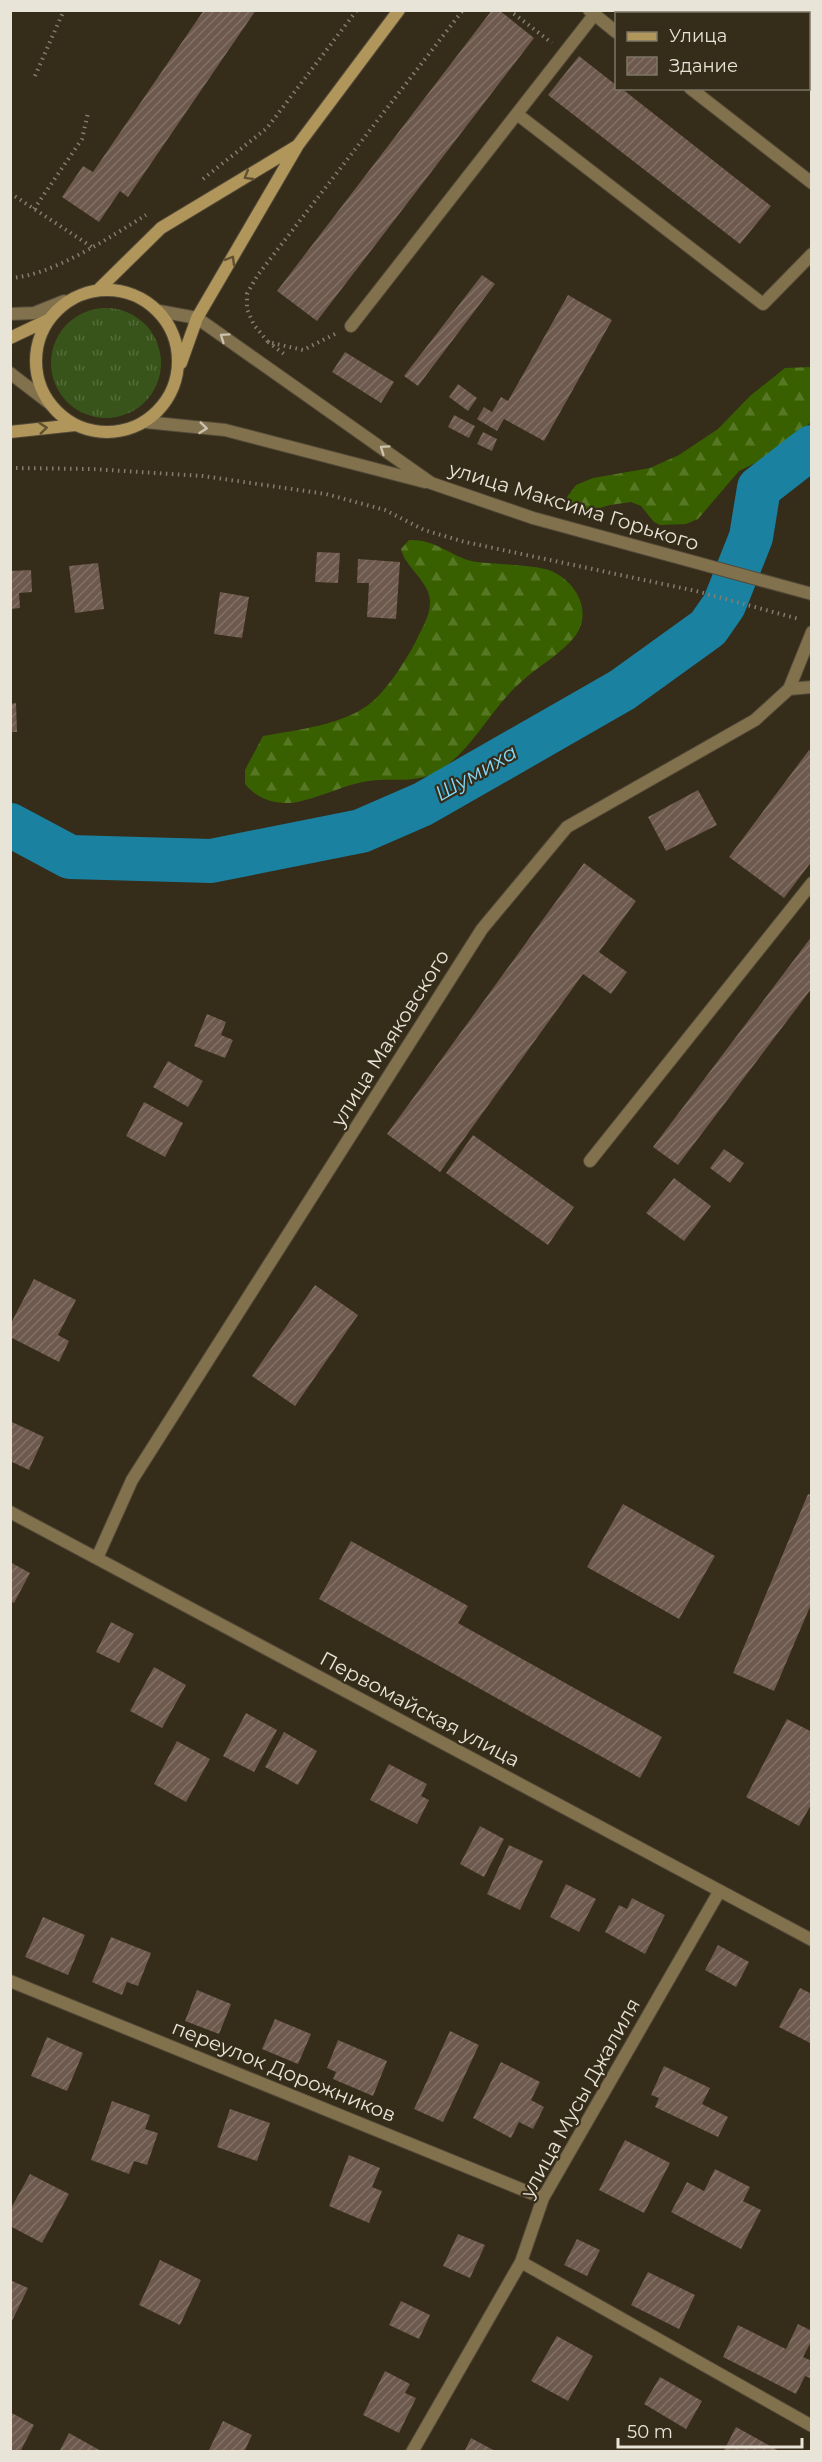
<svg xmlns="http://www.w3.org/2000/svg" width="822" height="2462" font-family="Montserrat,sans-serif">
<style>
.grass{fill:url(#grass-tufts)}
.forest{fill:url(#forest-firs)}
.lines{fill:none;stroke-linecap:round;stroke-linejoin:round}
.river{stroke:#1b81a0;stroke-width:44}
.building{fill:url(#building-hatch)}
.service-casing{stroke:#524938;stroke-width:14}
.minor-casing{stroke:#524938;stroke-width:14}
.tertiary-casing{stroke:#524938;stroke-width:14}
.secondary-casing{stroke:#524938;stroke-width:14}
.path{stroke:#857e6f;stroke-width:4;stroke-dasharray:1.5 4.5;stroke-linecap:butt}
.service{stroke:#82714d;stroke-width:12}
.minor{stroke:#82714d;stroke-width:12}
.tertiary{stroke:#82714d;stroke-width:12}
.secondary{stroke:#b1965c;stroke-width:12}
.oneway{stroke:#605131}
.oneway2{stroke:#cac2ae}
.labels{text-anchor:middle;stroke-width:4.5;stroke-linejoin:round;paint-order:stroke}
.street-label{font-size:20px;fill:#e9e4d8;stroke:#352c1a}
.water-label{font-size:21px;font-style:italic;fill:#84d8f6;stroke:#352c1a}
</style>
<defs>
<pattern id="grass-tufts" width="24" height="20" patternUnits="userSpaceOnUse" patternTransform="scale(1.5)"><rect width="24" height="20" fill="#38541b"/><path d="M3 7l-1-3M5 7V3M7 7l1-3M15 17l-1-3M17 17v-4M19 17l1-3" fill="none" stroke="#556c3b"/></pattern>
<pattern id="forest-firs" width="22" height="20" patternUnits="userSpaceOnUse" patternTransform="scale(1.5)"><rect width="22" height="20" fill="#396000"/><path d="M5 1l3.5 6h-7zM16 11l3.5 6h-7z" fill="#567724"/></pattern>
<pattern id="building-hatch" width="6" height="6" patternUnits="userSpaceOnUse" patternTransform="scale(1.5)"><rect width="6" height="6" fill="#6d594d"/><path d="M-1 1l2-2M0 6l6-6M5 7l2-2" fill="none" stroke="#827166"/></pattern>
</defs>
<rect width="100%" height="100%" fill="#352c1a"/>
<path class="grass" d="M51 363a55 55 0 1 1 110 0a55 55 0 1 1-110 0Z"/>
<path class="forest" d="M 811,367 L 811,422 L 780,451 L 739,471 L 698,519 L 686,524 L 660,525 L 654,522 L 641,506 L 631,502 L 610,505 L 586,512 L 570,506 L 567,497 L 576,485 L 593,478 L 650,468 L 679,455 L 718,429 L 750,396 L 785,368 Z
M 409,540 C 438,539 453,559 477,562 C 494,564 534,565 549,570 C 575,580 593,610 576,635 C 562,654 538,666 521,682 C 491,708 475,746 442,769 C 417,786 391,776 363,782 C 341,786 310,802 289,803 C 270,803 257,798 245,784 L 245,770 L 263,736 C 296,730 345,725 372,702 C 389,687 404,663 415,643 C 421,630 431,615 430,600 C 428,580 405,567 401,549 Z"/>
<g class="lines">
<path class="river" d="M 10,825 L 70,857 L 211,861 L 361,831 L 423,804 L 622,690 L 708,628 L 724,605 L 751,537 L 759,488 L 812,447"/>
</g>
<path class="building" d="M 204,10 L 256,10 L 128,197 L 120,191 L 99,222 L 62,197 L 83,166 L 93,172 Z
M 492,10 L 499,10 L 534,38 L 317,321 L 277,291 Z
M 579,56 L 616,85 L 616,88 L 621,88 L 771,206 L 740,244 L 548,95 Z
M 482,275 L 495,284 L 418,386 L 404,376 Z
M 568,295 L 612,320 L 544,441 L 504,419 L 497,431 L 477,419 L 484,407 L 492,412 L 501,397 L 508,401 Z
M 345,352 L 394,382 L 381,403 L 332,372 Z
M 458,384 L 477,398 L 468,411 L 449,397 Z
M 454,415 L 475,426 L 469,438 L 448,427 Z
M 483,432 L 497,439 L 492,451 L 477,444 Z
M 317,552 L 340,553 L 338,583 L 315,582 Z
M 358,559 L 400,562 L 396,619 L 367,617 L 369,583 L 357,583 Z
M 98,563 L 104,609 L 75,613 L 69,566 Z
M 31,570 L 32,592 L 19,593 L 20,608 L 10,609 L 10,571 Z
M 220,592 L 249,597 L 242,638 L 214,634 Z
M 16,703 L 17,732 L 10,732 L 10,704 Z
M 809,750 L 812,752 L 812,861 L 784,898 L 729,857 Z
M 698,790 L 717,825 L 666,851 L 648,817 Z
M 584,863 L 636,901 L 599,952 L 627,972 L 611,994 L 583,974 L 440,1172 L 387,1134 Z
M 812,936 L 812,988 L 678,1165 L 653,1147 Z
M 207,1014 L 226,1022 L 221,1035 L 233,1040 L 225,1058 L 194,1046 Z
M 168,1061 L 203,1081 L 188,1107 L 153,1087 Z
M 144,1102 L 183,1123 L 165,1157 L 126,1136 Z
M 473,1135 L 574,1207 L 548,1245 L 446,1173 Z
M 724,1149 L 744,1163 L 730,1183 L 710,1168 Z
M 674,1178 L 711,1206 L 684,1241 L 646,1213 Z
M 34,1279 L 76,1300 L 58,1335 L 69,1341 L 59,1362 L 10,1337 L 10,1325 Z
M 315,1285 L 358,1315 L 295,1406 L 252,1376 Z
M 12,1422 L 44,1437 L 29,1470 L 10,1461 Z
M 808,1494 L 812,1495 L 812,1602 L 774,1691 L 733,1673 Z
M 623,1504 L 715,1556 L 679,1619 L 587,1567 Z
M 351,1541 L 468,1606 L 458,1623 L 662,1737 L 640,1778 L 319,1599 Z
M 10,1562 L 30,1573 L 14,1603 L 10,1601 Z
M 111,1622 L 134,1634 L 119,1663 L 96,1652 Z
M 154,1667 L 186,1685 L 162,1728 L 130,1711 Z
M 246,1713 L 277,1730 L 254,1772 L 223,1756 Z
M 787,1719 L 812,1732 L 812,1803 L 799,1826 L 746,1797 Z
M 284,1732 L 317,1751 L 298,1785 L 265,1767 Z
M 177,1741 L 210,1759 L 186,1802 L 154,1784 Z
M 389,1764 L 427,1784 L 421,1796 L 429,1800 L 417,1824 L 370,1800 Z
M 480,1826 L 504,1839 L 484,1877 L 460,1864 Z
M 509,1845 L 543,1861 L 520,1910 L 487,1894 Z
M 566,1884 L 596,1899 L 579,1932 L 550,1917 Z
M 632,1898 L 665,1915 L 645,1954 L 605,1932 L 619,1905 L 627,1909 Z
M 43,1917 L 85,1935 L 68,1975 L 25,1957 Z
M 111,1937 L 151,1953 L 138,1986 L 127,1982 L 122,1995 L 92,1982 Z
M 718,1945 L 749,1962 L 736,1987 L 705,1970 Z
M 800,1988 L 812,1994 L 812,2044 L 779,2027 Z
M 197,1990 L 231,2004 L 219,2034 L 185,2021 Z
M 275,2019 L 311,2034 L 298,2064 L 262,2049 Z
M 450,2031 L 479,2045 L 443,2122 L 414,2109 Z
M 47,2037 L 83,2053 L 67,2091 L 31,2076 Z
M 338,2040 L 387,2061 L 373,2096 L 333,2079 L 336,2072 L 327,2068 Z
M 501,2062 L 540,2082 L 531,2100 L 544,2107 L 533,2129 L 519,2122 L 511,2138 L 473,2118 Z
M 664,2066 L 710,2088 L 702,2104 L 728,2117 L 718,2137 L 655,2107 L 659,2098 L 651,2095 Z
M 112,2101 L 150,2115 L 145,2129 L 158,2133 L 147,2165 L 134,2161 L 129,2174 L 91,2160 Z
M 230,2109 L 270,2123 L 257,2161 L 217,2147 Z
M 625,2140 L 670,2163 L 644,2213 L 599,2190 Z
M 349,2155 L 380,2168 L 372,2187 L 382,2191 L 369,2223 L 329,2206 Z
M 715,2169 L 750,2187 L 743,2201 L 761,2210 L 741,2249 L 671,2212 L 687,2182 L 704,2191 Z
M 30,2174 L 69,2194 L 42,2243 L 10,2226 L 10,2210 Z
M 458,2234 L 485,2245 L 470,2278 L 443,2266 Z
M 577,2239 L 600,2250 L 587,2276 L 564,2265 Z
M 160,2260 L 201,2280 L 180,2325 L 139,2305 Z
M 648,2272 L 695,2295 L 679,2329 L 631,2305 Z
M 10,2280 L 28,2288 L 10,2325 Z
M 401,2301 L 430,2315 L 419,2339 L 389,2325 Z
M 798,2324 L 812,2331 L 812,2340 L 803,2357 L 812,2361 L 812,2379 L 805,2376 L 796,2394 L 723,2357 L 738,2325 L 786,2349 Z
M 557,2336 L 593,2356 L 568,2401 L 531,2381 Z
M 385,2371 L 410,2384 L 405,2393 L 416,2398 L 399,2433 L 363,2415 Z
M 660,2377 L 702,2401 L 686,2429 L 644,2404 Z
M 10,2412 L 34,2425 L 20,2452 L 10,2452 Z
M 223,2421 L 252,2435 L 244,2452 L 208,2452 Z
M 736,2427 L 781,2452 L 723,2452 Z
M 69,2433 L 103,2452 L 59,2452 Z
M 471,2438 L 497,2452 L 464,2452 Z"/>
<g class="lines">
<defs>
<path id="service" d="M 517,114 L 763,304 L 812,254
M 351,326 L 594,15
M 789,689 L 812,687
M 590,1161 L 812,883"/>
<path id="minor" d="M 589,10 L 616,32
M 690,88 L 812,183
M 10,314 L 34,313 L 64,301
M 10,373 L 49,403
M 10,1512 L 812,1940
M 97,1558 L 132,1480 L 482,929 L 567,827 L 755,720 L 789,689 L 812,632
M 10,1981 L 543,2198
M 521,2262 L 812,2426
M 412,2452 L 521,2262 L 543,2198 L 719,1892"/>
<path id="tertiary" d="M 159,311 L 197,318 L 431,483 L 533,518 L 812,594
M 145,422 L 225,430 L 425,482"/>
<path id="secondary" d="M 99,289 L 161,228 L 297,146
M36 361a71 71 0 1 1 142 0a71 71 0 1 1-142 0Z
M 10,338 L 48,320
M 181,363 L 197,318 L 298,145 L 399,10
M 10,432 L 75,425"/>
</defs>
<use href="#service" class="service-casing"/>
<use href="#minor" class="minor-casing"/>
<use href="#tertiary" class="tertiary-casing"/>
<use href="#secondary" class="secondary-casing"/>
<path class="path" d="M 509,10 L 552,43
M 35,76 L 64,10
M 203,179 L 267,128 L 357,10
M 10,193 L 92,247
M 34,209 L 82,139 L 88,113
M 10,278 C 52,276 110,237 146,215
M 335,334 L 303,350 L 268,342 L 254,325 L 247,309 L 247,294 L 257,276 L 463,10
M 268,342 L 284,354
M 10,468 L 92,469 L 203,476 L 326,494 L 385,510 L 424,530 L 465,542 L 696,591 L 799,619"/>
<use href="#service" class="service"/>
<use href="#minor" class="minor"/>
<use href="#tertiary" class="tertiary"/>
<use href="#secondary" class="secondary"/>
</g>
<defs><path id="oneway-chevron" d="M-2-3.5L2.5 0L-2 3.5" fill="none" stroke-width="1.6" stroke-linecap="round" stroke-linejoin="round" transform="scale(1.5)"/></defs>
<g class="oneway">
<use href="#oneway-chevron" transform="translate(248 176) rotate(149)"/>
<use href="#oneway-chevron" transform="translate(231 260) rotate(-60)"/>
<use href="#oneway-chevron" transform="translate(43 428) rotate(-6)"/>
</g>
<g class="oneway2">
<use href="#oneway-chevron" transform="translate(224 337) rotate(-145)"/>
<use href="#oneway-chevron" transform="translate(203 428) rotate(6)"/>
<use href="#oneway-chevron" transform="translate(384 449) rotate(-145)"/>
</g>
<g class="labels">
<g class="street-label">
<text transform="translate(574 506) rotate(17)" y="7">улица Максима Горького</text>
<text transform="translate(390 1038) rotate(-58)" y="7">улица Маяковского</text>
<text transform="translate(420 1709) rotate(28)" y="7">Первомайская улица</text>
<text transform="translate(284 2071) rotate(22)" y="7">переулок Дорожников</text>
<text transform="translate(580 2098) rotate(-61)" y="7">улица Мусы Джалиля</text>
</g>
<g class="water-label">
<text transform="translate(476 773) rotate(-30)" y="7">Шумиха</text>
</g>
</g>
<rect width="822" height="2462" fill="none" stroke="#e9e4d8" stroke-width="24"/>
<rect x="615" y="12" width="195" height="78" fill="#352c1a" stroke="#7d7666" stroke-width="1.5"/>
<rect x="627" y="32" width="30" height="9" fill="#b1965c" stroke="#7d7666" stroke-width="1.5"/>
<text x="669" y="42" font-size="18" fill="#e9e4d8">Улица</text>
<rect x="627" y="57" width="30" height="18" fill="url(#building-hatch)" stroke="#7d7666" stroke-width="1.5"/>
<text x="669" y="72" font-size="18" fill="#e9e4d8">Здание</text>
<path d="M618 2438v9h184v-9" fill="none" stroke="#e9e4d8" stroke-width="3"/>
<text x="627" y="2438" font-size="18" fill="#e9e4d8" stroke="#352c1a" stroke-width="4.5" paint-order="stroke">50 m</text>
</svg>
